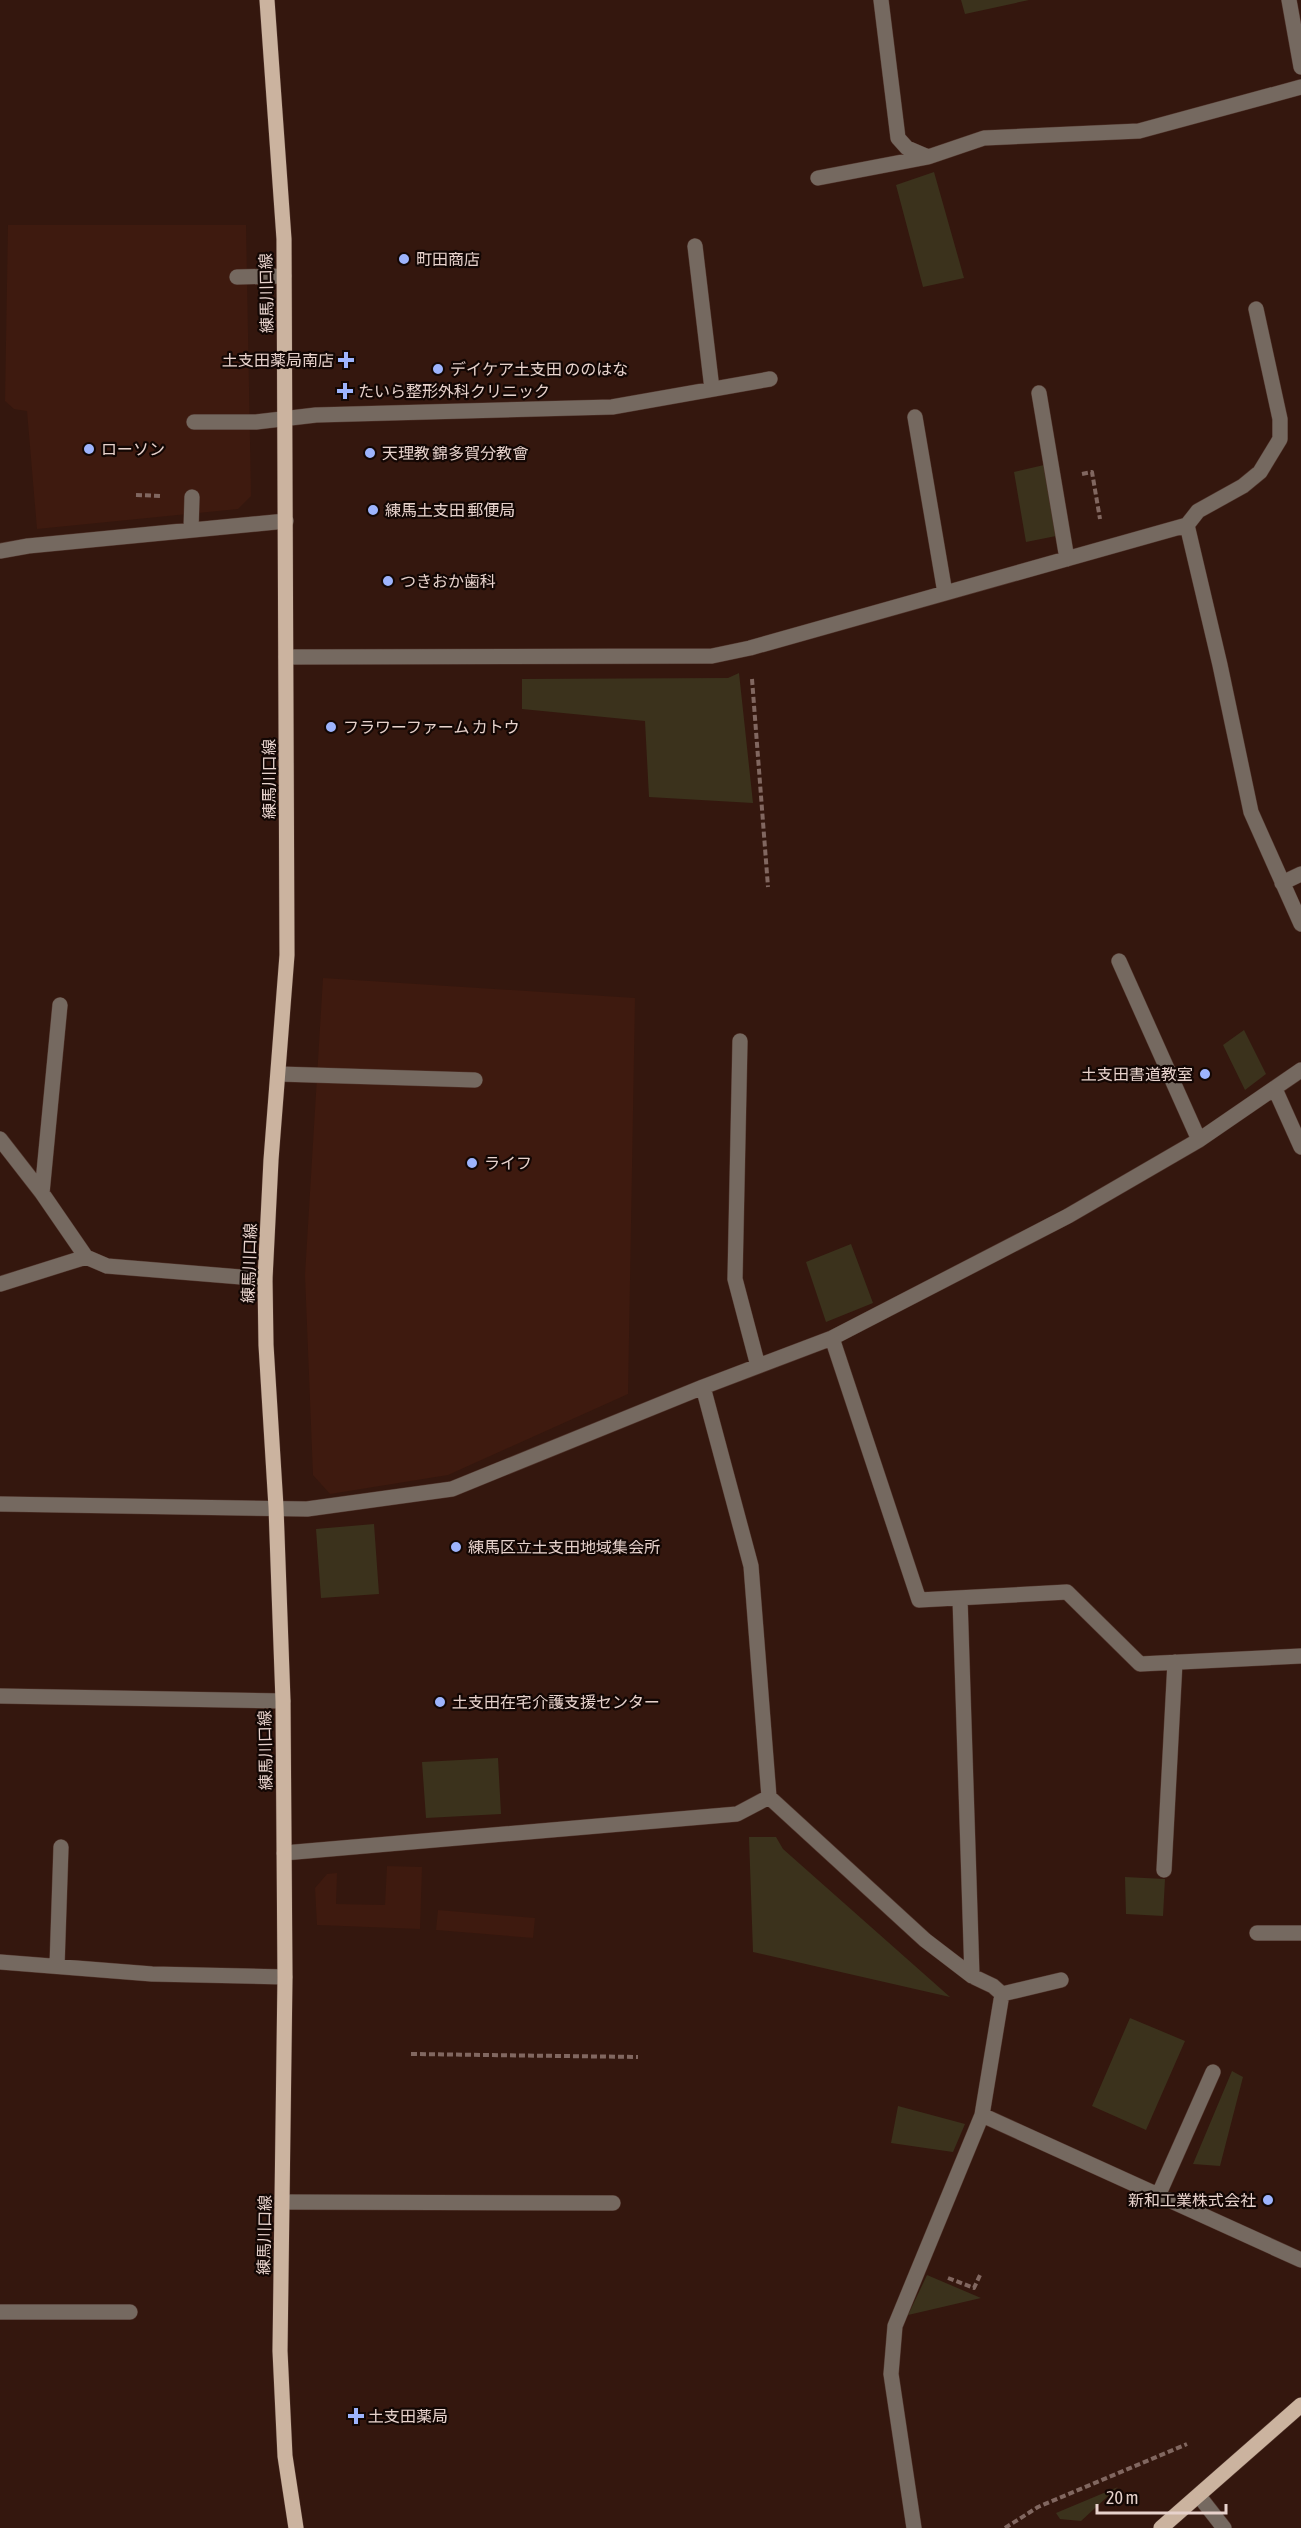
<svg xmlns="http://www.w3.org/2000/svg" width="1301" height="2528" font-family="'Asap Condensed','Noto Sans JP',sans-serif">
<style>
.built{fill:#3e1a0f}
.green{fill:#3b321c}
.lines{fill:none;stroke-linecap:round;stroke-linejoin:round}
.minor-casing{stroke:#51352c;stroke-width:16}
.major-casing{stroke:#51352c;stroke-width:16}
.path{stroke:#816760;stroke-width:4;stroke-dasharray:6 3;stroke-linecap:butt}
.minor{stroke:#756960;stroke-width:15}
.major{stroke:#cbb39f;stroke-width:15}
.poi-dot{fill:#9db4fd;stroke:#130704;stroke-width:2}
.labels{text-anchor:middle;stroke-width:4.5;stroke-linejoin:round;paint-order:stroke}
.poi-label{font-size:16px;fill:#e7d2cc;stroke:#130704;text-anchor:start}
.street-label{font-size:16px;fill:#e7d2cc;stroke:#130704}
</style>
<rect width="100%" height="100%" fill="#34170e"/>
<path class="built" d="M 8,225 L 246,225 L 251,496 L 238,509 L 37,529 L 27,411 L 14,409 L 5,401 Z
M 323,978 L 635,998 L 628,1394 L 448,1475 L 330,1494 L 313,1475 L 305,1275 Z
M 387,1866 L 422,1867 L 420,1929 L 317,1925 L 315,1888 L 327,1874 L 337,1873 L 336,1904 L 385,1905 Z
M 438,1910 L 535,1918 L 533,1938 L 436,1930 Z"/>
<path class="green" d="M 961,0 L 1029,0 L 965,14 Z
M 934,172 L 964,278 L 923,287 L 896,185 Z
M 1044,465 L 1056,536 L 1026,542 L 1014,472 Z
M 739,673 L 753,803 L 649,797 L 645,721 L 522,709 L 522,679 L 728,678 Z
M 1244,1030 L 1266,1074 L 1245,1090 L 1223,1045 Z
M 851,1244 L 873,1303 L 826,1322 L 806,1262 Z
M 374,1524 L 379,1594 L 321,1598 L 316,1529 Z
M 498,1758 L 501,1814 L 426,1818 L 422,1762 Z
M 749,1837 L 776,1837 L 783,1849 L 950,1997 L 753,1952 Z
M 1125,1877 L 1165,1879 L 1163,1916 L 1126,1914 Z
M 1130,2018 L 1185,2041 L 1146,2130 L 1092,2106 Z
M 1232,2071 L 1243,2077 L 1220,2166 L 1193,2164 Z
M 898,2106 L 965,2124 L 953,2152 L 891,2143 Z
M 927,2275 L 981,2298 L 908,2315 Z
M 1118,2487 L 1081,2521 L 1060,2519 L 1056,2513 Z"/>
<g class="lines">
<defs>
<path id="minor" d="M 881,0 L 898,138 L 907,148 L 928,157 L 984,138 L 1139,131 L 1301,87
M 1289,0 L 1301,67
M 818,178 L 928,157
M 695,246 L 712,389
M 237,277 L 284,276
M 1039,393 L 1067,559
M 915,417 L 945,593
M 194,422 L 256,422 L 316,415 L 612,407 L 770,379
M 1187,525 L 1198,511 L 1243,486 L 1260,472 L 1280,439 L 1280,419 L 1256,309
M 191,530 L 192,497
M 0,551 L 28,546 L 286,521
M 286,657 L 712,656 L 750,648 L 1187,525 L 1220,665 L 1251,812 L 1301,924
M 1282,883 L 1301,874
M 1119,961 L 1199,1140
M 740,1041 L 735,1279 L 758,1366
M 279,1074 L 475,1080
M 1275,1089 L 1301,1147
M 0,1139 L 42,1193 L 86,1257 L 107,1266 L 265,1279
M 42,1193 L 60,1005
M 0,1284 L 86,1257
M 832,1338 L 919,1600 L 1067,1592 L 1140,1664 L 1301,1656
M 703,1387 L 751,1566 L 769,1797
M 0,1504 L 307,1509 L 452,1489 L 703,1387 L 832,1338 L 1068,1216 L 1199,1140 L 1301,1070
M 960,1598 L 972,1976
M 0,1696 L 283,1701
M 284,1853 L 737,1814 L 769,1797 L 925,1940 L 972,1976 L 993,1986 L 1002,1994 L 982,2115 L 895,2326 L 891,2374 L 914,2528
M 1164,1870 L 1175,1662
M 1257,1933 L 1301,1933
M 0,1962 L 152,1974 L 285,1977
M 57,1966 L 61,1847
M 1002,1994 L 1061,1980
M 982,2115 L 1301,2260
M 1158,2196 L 1213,2072
M 282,2202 L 613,2203
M 0,2312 L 130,2312
M 1199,2496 L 1224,2528"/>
<path id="major" d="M 267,0 L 284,239 L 287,955 L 271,1160 L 265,1279 L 266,1345 L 276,1507 L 283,1701 L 285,1977 L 280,2351 L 285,2456 L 296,2528
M 1161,2528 L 1301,2405"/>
</defs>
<use href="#minor" class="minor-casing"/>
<use href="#major" class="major-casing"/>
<path class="path" d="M 1082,474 L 1092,472 L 1100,519
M 136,495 L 161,496
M 752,679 L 768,887
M 411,2054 L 638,2057
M 948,2278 L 974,2288 L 981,2273
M 1005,2528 L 1038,2507 L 1187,2444"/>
<use href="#minor" class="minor"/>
<use href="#major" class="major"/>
</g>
<g class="poi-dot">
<circle cx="404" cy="259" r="6"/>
<path d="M343 351h6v6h6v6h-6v6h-6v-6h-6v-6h6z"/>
<circle cx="438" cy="369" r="6"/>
<path d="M342 382h6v6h6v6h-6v6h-6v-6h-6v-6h6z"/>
<circle cx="89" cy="449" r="6"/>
<circle cx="370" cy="453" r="6"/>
<circle cx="373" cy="510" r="6"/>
<circle cx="388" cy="581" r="6"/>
<circle cx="331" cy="727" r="6"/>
<circle cx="1205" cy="1074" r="6"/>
<circle cx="472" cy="1163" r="6"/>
<circle cx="456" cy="1547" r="6"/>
<circle cx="440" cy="1702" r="6"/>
<circle cx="1268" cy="2200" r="6"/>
<path d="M353 2407h6v6h6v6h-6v6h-6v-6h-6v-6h6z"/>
</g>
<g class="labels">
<g class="poi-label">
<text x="416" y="265">町田商店</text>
<text x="334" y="366" text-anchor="end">土支田薬局南店</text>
<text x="450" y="375">デイケア土支田 ののはな</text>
<text x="358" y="397">たいら整形外科クリニック</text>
<text x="101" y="455">ローソン</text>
<text x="382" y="459">天理教 錦多賀分教會</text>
<text x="385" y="516">練馬土支田 郵便局</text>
<text x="400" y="587">つきおか歯科</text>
<text x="343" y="733">フラワーファーム カトウ</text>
<text x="1193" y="1080" text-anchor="end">土支田書道教室</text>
<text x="484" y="1169">ライフ</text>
<text x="468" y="1553">練馬区立土支田地域集会所</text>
<text x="452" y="1708">土支田在宅介護支援センター</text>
<text x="1256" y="2206" text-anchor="end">新和工業株式会社</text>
<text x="368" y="2422">土支田薬局</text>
</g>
<g class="street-label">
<text transform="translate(266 293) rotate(-91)" y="6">練馬川口線</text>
<text transform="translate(269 779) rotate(-90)" y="6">練馬川口線</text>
<text transform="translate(249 1263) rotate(-88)" y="6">練馬川口線</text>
<text transform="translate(265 1750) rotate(-91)" y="6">練馬川口線</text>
<text transform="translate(264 2235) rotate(-89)" y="6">練馬川口線</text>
</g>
</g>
<path d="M1097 2504v9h129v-9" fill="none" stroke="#e7d2cc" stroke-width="3"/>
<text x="1106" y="2504" font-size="18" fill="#e7d2cc" stroke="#130704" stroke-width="4.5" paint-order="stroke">20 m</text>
</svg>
